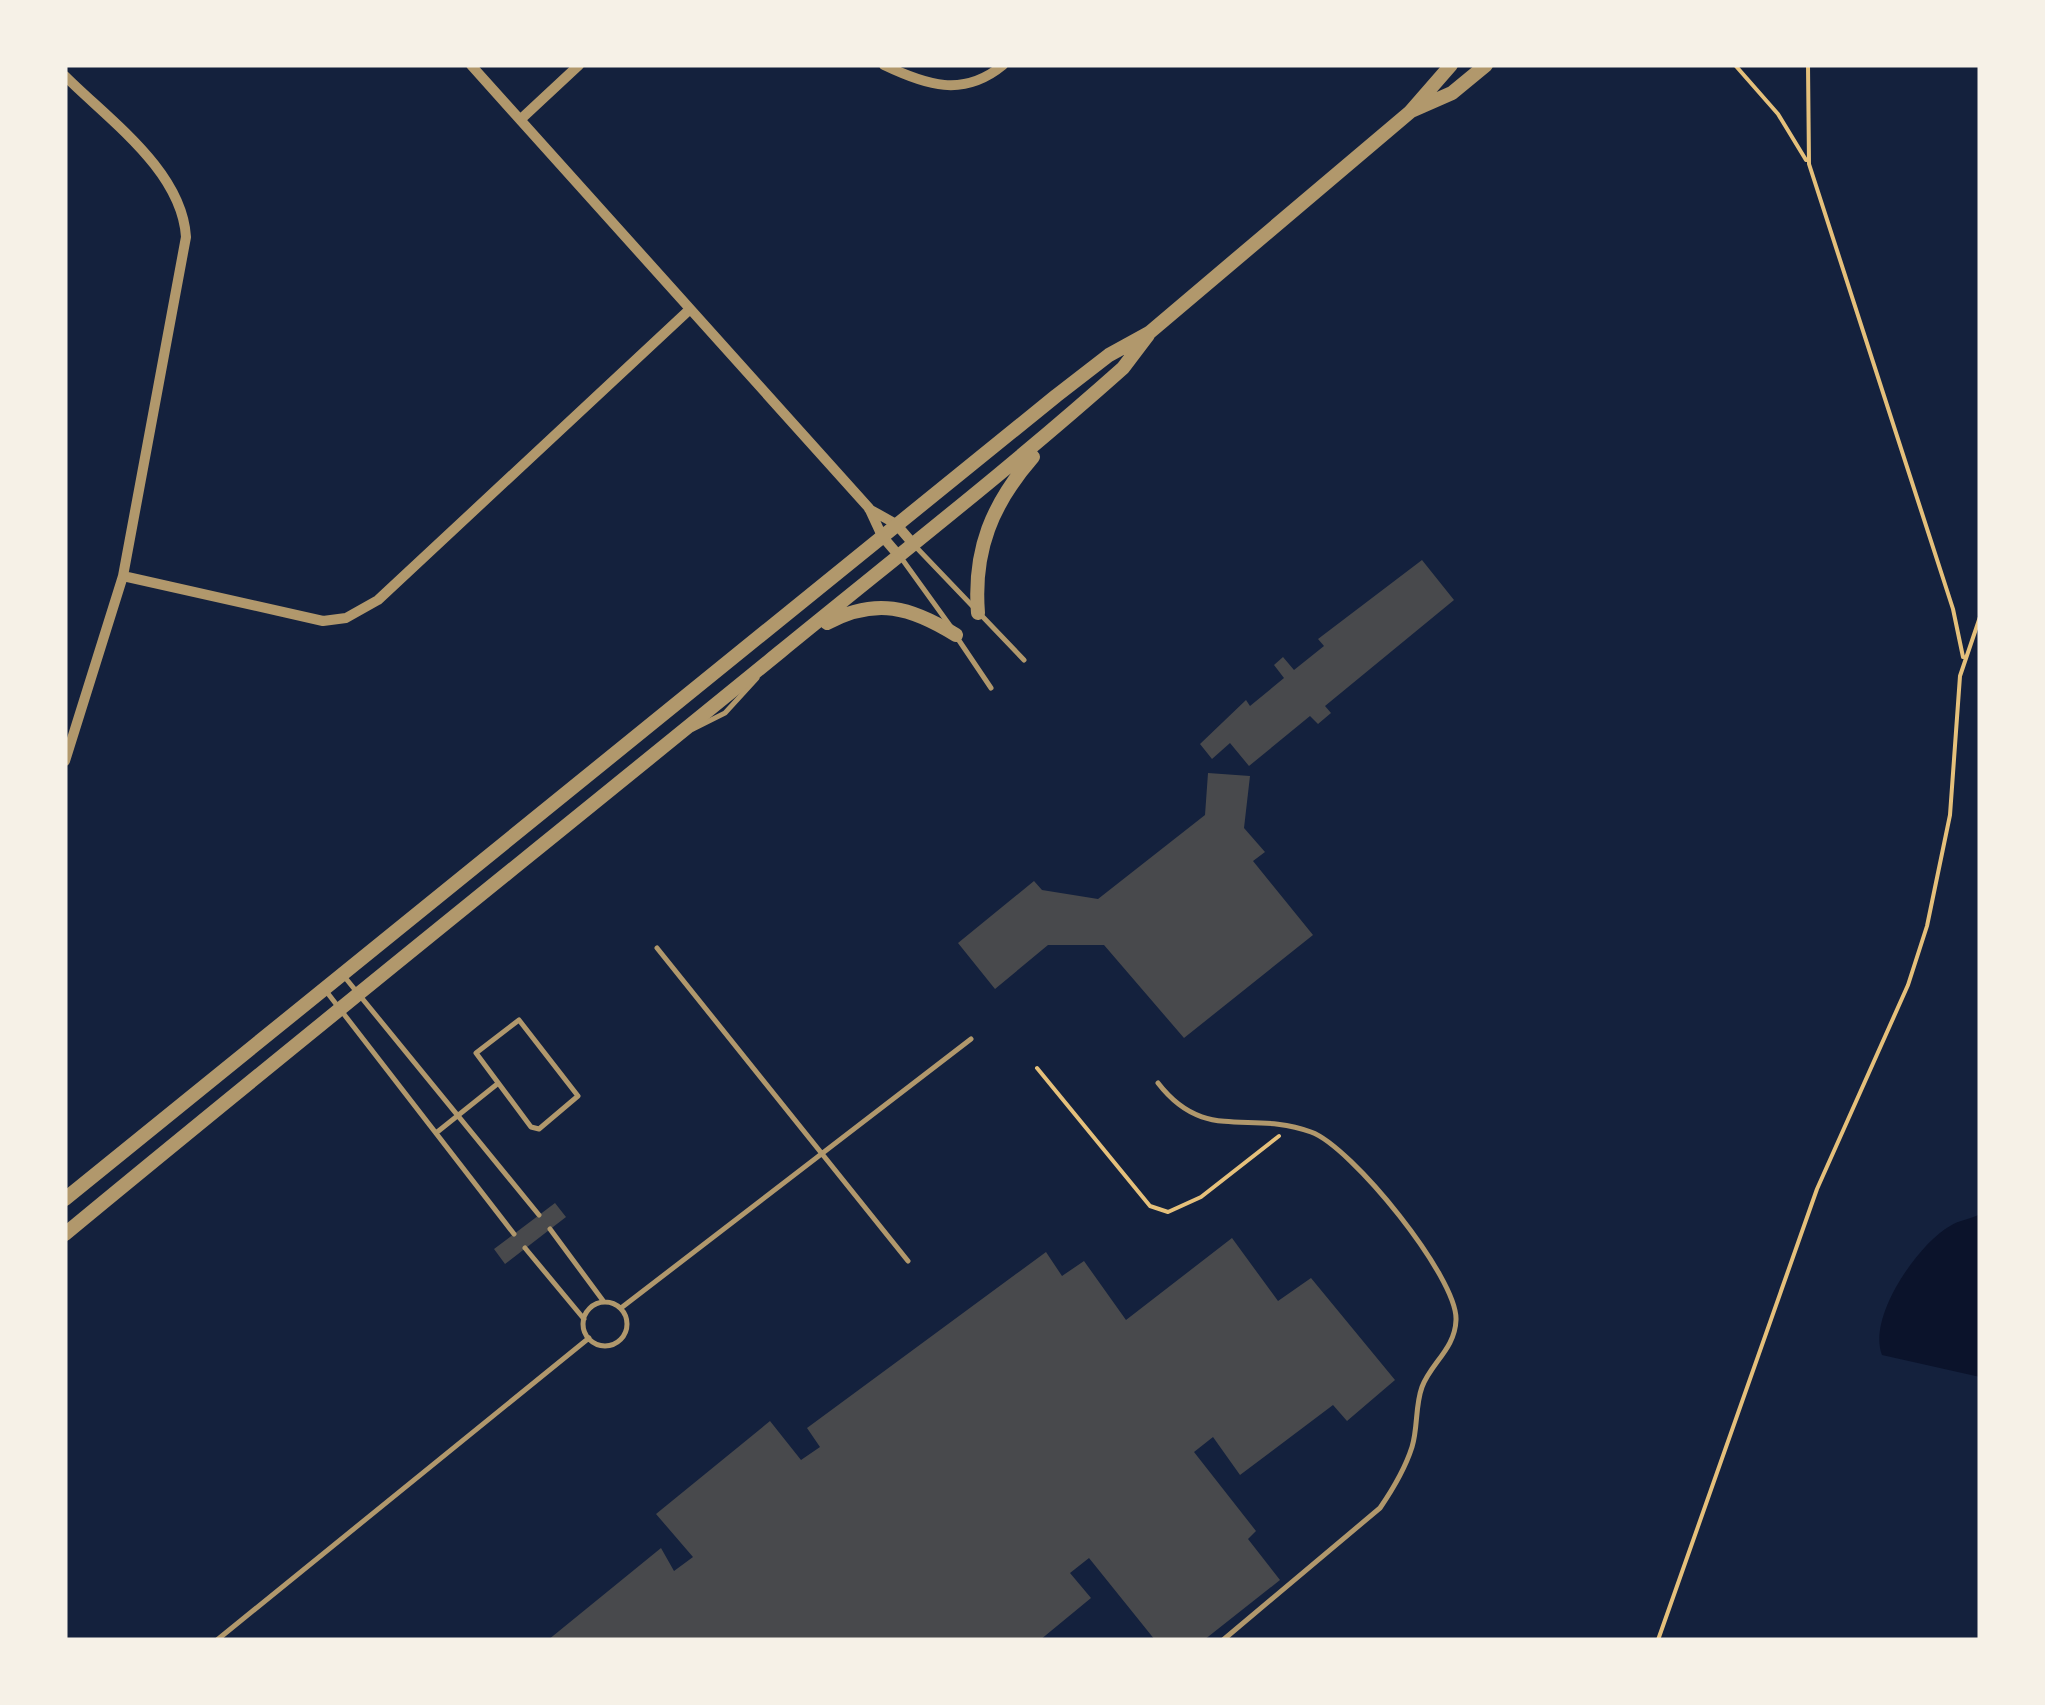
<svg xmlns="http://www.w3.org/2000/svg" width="2045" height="1705" font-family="'DejaVu Sans',sans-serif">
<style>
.water{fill:#0b132b}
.building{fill:#48494c}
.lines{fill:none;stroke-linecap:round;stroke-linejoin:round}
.path{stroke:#e5c07b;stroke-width:4}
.service{stroke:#b1986c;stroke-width:5}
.minor{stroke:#b1986c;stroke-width:10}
.tertiary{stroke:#b1986c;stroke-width:14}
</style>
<rect width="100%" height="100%" fill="#14213d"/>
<path class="water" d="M 1980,1214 L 1980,1377 L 1882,1355 C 1867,1317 1918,1244 1950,1226 C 1959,1220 1971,1219 1980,1214 Z"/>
<path class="building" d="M 1422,560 L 1454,600 L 1325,706 L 1331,713 L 1318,724 L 1310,716 L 1249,766 L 1230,743 L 1212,759 L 1200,744 L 1246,700 L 1250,706 L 1284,678 L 1274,665 L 1283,657 L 1294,670 L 1324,646 L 1318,639 Z
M 1208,773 L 1250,776 L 1244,828 L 1265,852 L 1253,861 L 1313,935 L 1184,1038 L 1104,945 L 1048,945 L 995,989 L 958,943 L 1034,881 L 1042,890 L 1098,899 L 1205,815 Z
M 555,1203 L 566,1217 L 505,1264 L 494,1249 Z
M 1232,1238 L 1278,1301 L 1311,1278 L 1395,1380 L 1347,1421 L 1333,1405 L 1240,1475 L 1213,1437 L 1194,1452 L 1256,1531 L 1248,1539 L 1280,1580 L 1204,1640 L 1155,1640 L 1089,1558 L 1070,1573 L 1091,1598 L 1040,1640 L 548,1640 L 661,1548 L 674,1571 L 693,1557 L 656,1514 L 770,1421 L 801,1460 L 820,1447 L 807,1428 L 1046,1252 L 1062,1276 L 1084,1261 L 1126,1320 Z"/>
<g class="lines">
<path class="path" d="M 1735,65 L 1778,114 L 1806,160
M 1808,65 L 1809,164 L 1953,609 L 1963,657
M 1037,1068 L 1150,1206 L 1168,1212 L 1201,1197 L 1279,1136
M 1658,1640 L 1817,1189 L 1908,985 L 1927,926 L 1950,815 L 1960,676 L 1980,617"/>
<path class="service" d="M 915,546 L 1024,660
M 902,559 L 951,627
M 956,636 L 991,688
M 693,729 L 725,713 L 757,678
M 657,948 L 908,1261
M 343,975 L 539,1215
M 326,991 L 514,1234
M 519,1020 L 578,1096 L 539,1129 L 531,1127 L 476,1053 Z
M 1158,1083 C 1205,1144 1249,1109 1311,1132 C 1351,1146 1458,1278 1456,1320 C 1455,1349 1431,1363 1422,1387 C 1415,1406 1418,1428 1412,1447 C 1405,1469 1393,1489 1380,1508 L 1223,1640
M 436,1133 L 496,1085
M 550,1229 L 604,1302
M 525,1248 L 584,1319
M583 1324a22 22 0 1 1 44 0a22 22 0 1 1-44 0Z
M 621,1308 L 971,1039
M 217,1640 L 589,1338"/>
<path class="minor" d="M 471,65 L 869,508 L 882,536 L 900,557
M 884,65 C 926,85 963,98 1003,65
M 65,76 C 109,120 182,171 186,237 L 123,576 L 65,761
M 521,119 L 579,65
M 869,509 L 896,524 L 915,546
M 123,576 L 323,621 L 346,618 L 378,600 L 688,311"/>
<path class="tertiary" d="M 1411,111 L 1452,93 L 1486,65
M 978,613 C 973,550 992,504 1033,457
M 827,623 C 876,597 911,607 956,635
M 65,1199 L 1056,396 L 1109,355 L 1149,333 L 1410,112 L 1451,65
M 65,1234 C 302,1038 542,846 780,652 C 895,558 1012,467 1123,368 L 1148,335"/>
</g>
<rect width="2045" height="1705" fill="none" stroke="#f6f1e7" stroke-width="135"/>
</svg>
